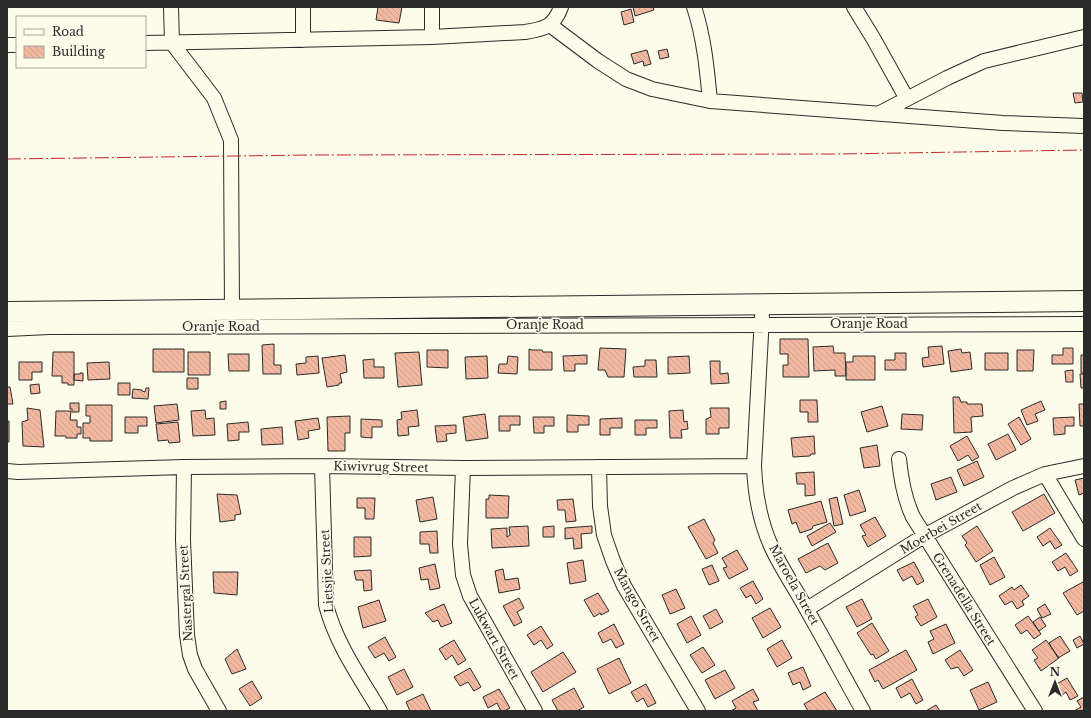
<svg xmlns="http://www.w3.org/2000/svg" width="1091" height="718" font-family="'Libre Baskerville',serif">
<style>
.building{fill:url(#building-back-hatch);stroke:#2b2b2b}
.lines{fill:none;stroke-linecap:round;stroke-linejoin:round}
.street-casing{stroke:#2b2b2b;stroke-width:16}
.secondary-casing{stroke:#2b2b2b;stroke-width:22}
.street{stroke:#fdfbea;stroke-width:14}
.secondary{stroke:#fdfbea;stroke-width:20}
.power{stroke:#c62828;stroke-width:1;stroke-dasharray:14 3 2 3;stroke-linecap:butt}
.labels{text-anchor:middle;stroke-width:3;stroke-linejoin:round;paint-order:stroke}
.street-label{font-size:12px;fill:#2b2b2b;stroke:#fdfbea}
</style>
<defs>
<pattern id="building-back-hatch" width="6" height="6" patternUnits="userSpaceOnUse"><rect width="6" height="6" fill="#f2b8a0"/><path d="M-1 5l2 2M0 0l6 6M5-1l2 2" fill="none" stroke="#d09e8a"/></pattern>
</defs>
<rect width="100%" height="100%" fill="#fdfbea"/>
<path class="building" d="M 378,7 L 402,7 L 399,23 L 376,20 Z
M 633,7 L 653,7 L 654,10 L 635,16 Z
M 631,9 L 634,22 L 624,25 L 621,12 Z
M 667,49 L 669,57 L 660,59 L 658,51 Z
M 647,50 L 651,64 L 644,66 L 643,61 L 634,64 L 631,54 Z
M 1073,93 L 1082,93 L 1083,102 L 1075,103 Z
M 780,339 L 808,339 L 809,377 L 783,377 L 783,365 L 788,365 L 788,354 L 780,354 Z
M 274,344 L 274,365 L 281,365 L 281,374 L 263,374 L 262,345 Z
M 833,346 L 834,353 L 845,353 L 846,376 L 835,376 L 835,370 L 814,371 L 813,347 Z
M 942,346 L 944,364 L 923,367 L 922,358 L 929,357 L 928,347 Z
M 600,348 L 626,349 L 624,377 L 608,377 L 605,370 L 598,370 Z
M 1063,348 L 1073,348 L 1073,364 L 1052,364 L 1052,355 L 1063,355 Z
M 153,349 L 184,349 L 184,372 L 153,372 Z
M 529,349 L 532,350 L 542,350 L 543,352 L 552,352 L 552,370 L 529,370 Z
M 961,349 L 962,353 L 970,352 L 972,369 L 951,372 L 948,351 Z
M 427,350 L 448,350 L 448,368 L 427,367 Z
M 1017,350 L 1034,350 L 1033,371 L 1017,371 Z
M 53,352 L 74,352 L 74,385 L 68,385 L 68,383 L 62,383 L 62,376 L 52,376 Z
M 188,352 L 210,352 L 210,375 L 188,375 Z
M 419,352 L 422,385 L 398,387 L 395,353 Z
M 895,353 L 906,353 L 906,370 L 885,370 L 885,360 L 895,360 Z
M 985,353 L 1008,353 L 1008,370 L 985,370 Z
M 228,354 L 249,354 L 249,371 L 229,371 Z
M 345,355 L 347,372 L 340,374 L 342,383 L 339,383 L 339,385 L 327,387 L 322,358 Z
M 587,355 L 587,364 L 575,364 L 575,371 L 564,371 L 563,356 Z
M 1081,355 L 1084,355 L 1084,373 L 1081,373 Z
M 318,356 L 319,373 L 297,375 L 296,364 L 306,363 L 306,357 Z
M 487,356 L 488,378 L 466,379 L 465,357 Z
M 508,356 L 518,357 L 517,374 L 498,373 L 499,364 L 507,364 Z
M 689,356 L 690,373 L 668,374 L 668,357 Z
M 853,356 L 875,356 L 875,380 L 846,380 L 846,362 L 853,362 Z
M 374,359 L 374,367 L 384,367 L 384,378 L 364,378 L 363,360 Z
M 645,360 L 656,360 L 657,377 L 634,377 L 633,367 L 645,366 Z
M 710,361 L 720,361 L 720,374 L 728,373 L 729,383 L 711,384 Z
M 19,362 L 42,362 L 42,372 L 32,372 L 32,380 L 19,380 Z
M 109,362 L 110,379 L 88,380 L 87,363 Z
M 1073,370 L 1073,382 L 1066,382 L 1065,371 Z
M 80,373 L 83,373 L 83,381 L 74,380 L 74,374 L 80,374 Z
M 1080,374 L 1084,374 L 1084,388 L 1081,388 Z
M 187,378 L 198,378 L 198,389 L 187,389 Z
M 118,383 L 130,383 L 130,395 L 118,395 Z
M 39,384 L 40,393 L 31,394 L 30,385 Z
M 7,387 L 10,387 L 13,404 L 7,404 Z
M 146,388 L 149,388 L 148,399 L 132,398 L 133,389 L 142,390 L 142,391 L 145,392 Z
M 953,397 L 959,397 L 961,402 L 967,402 L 967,404 L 982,404 L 983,416 L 971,417 L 972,432 L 954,433 Z
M 800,400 L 817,400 L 818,422 L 808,422 L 808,412 L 800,412 Z
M 226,401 L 226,409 L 220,409 L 220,402 Z
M 1041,401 L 1045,410 L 1035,414 L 1038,421 L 1027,425 L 1021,410 Z
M 70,403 L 79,403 L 79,412 L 72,412 L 72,409 L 70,409 Z
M 177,404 L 179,420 L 156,423 L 154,406 Z
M 1079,404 L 1084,404 L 1084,426 L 1080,426 Z
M 86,405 L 112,405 L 112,441 L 90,441 L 90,438 L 83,438 L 83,423 L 90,423 L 90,416 L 86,416 Z
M 882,406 L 888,426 L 867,432 L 861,412 Z
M 27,408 L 40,410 L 44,447 L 23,446 L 22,422 L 28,420 Z
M 710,408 L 729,408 L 729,428 L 719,428 L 719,434 L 706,434 L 706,419 L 711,417 Z
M 205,410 L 206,419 L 214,418 L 215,435 L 193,436 L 191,411 Z
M 417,410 L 419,426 L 408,427 L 409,435 L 398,436 L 397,420 L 402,419 L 401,412 Z
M 683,410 L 684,422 L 687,421 L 688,429 L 681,430 L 682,438 L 670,438 L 669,411 Z
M 56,411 L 71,411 L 70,420 L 77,420 L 77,427 L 81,427 L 81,434 L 77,434 L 77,438 L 66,438 L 66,436 L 55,436 Z
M 485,414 L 488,438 L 466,441 L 463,417 Z
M 902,414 L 923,415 L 922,430 L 901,429 Z
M 567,415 L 589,416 L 589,425 L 578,425 L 578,432 L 567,432 Z
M 350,416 L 350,433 L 345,433 L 345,451 L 328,451 L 327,417 Z
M 499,416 L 520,416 L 520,425 L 510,425 L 510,431 L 499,431 Z
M 125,417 L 147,417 L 147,426 L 138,426 L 138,433 L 125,433 Z
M 533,417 L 554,417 L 554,426 L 544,426 L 544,433 L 534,433 Z
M 1019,417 L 1031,439 L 1021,445 L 1008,424 Z
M 1074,417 L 1074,426 L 1065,426 L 1065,434 L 1054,435 L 1053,418 Z
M 318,418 L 320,429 L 308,431 L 309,438 L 298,440 L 295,421 Z
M 622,418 L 622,428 L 610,428 L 610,435 L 600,435 L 600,419 Z
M 361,419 L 382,420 L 382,427 L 372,427 L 372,438 L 361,437 Z
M 635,420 L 657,420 L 657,428 L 646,428 L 646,435 L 635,435 Z
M 7,421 L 9,421 L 9,442 L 7,442 Z
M 178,422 L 180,442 L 169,443 L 168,440 L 158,441 L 156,424 Z
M 248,422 L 249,432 L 239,432 L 239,440 L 228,441 L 227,424 Z
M 456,425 L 456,433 L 446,434 L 447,441 L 437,442 L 435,426 Z
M 282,427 L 283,444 L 262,445 L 261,429 Z
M 1008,434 L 1016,450 L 996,460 L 988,444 Z
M 814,436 L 815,454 L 811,454 L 810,456 L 793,457 L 791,438 Z
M 967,436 L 979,457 L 972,461 L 968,455 L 958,461 L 950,446 Z
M 877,445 L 880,466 L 864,468 L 860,448 Z
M 977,461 L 984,477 L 964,486 L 957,470 Z
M 814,472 L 815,495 L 805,496 L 805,484 L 797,484 L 796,473 Z
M 951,477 L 957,492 L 936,500 L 931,484 Z
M 1084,478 L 1084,493 L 1079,495 L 1075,480 Z
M 859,490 L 866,511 L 850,516 L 844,495 Z
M 217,494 L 237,495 L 241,514 L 235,515 L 235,520 L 220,522 Z
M 1044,494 L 1055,513 L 1023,531 L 1012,512 Z
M 489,495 L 509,496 L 508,518 L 486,518 L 486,499 L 489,499 Z
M 433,497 L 437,519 L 420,522 L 416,500 Z
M 837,497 L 843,524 L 834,526 L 829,499 Z
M 357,498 L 375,498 L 374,519 L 365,519 L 365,508 L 357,508 Z
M 573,499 L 576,521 L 566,522 L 565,510 L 558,510 L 557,500 Z
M 821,501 L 827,522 L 813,526 L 812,529 L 800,533 L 796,522 L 792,524 L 788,510 Z
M 875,517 L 886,536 L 868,547 L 862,536 L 866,535 L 860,525 Z
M 704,519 L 715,540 L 713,543 L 718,553 L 706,559 L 688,527 Z
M 830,523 L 836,532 L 812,546 L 807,536 Z
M 528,526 L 529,546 L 492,548 L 491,529 L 507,528 L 507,537 L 510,535 L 509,527 Z
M 554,526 L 554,537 L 543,537 L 543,527 Z
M 592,526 L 592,533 L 581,534 L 582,548 L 574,549 L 573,538 L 565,539 L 565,528 Z
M 977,526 L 993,551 L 976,562 L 965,545 L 967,543 L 962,536 Z
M 1050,528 L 1062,545 L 1055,549 L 1050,541 L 1043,546 L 1037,537 Z
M 437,531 L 438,553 L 430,553 L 429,544 L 420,544 L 420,532 Z
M 354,537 L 371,537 L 371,556 L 354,557 Z
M 828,543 L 838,563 L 825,570 L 820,566 L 806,573 L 798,559 Z
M 737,550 L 748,569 L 729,579 L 723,568 L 727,567 L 722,558 Z
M 1066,553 L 1078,571 L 1070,576 L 1065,567 L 1058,571 L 1052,562 Z
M 994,557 L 1005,577 L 990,585 L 980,565 Z
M 583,560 L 586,581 L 570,584 L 567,563 Z
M 914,562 L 924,581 L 917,585 L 912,576 L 903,581 L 897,570 Z
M 435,564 L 440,588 L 430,590 L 428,579 L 421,580 L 419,568 Z
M 712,565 L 719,581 L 709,585 L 702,569 Z
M 503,569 L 505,580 L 518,578 L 520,589 L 499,593 L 495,571 Z
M 371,570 L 372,590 L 364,591 L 363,580 L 356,580 L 354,571 Z
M 213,572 L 238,572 L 237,595 L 214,593 Z
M 753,581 L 763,599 L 756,604 L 751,595 L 746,598 L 740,588 Z
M 1083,582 L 1084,584 L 1084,611 L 1077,615 L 1063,593 Z
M 1021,585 L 1029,596 L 1022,601 L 1024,605 L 1017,609 L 1012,601 L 1005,605 L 999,596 L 1012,587 L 1014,590 Z
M 676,589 L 685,608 L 670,614 L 662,595 Z
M 598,593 L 609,611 L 601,615 L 600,613 L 594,617 L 584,600 Z
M 519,598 L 524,608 L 517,612 L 522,622 L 514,626 L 503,606 Z
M 862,599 L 872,619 L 857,627 L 846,607 Z
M 928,599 L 937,617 L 921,626 L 915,617 L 918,615 L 913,606 Z
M 379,600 L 386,621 L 363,628 L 358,607 Z
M 444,604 L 452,623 L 441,627 L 438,620 L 433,622 L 425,613 Z
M 1045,604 L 1051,614 L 1042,618 L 1037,609 Z
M 770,608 L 781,627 L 763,638 L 752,618 Z
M 716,609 L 723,622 L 710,629 L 703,616 Z
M 691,616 L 701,635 L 687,643 L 677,624 Z
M 1028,616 L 1041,634 L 1034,639 L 1027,630 L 1021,634 L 1015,625 Z
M 1040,617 L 1046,626 L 1039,631 L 1033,622 Z
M 872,623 L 889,651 L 876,659 L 873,654 L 871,655 L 857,633 Z
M 614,624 L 624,644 L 616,648 L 611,639 L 603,643 L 598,633 Z
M 946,624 L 955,643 L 933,654 L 928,642 L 934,639 L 930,631 Z
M 541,626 L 553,645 L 547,649 L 541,640 L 534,645 L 527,635 Z
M 1060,636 L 1070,651 L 1058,658 L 1049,643 Z
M 1080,636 L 1084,644 L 1077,648 L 1073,640 Z
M 385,637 L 396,657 L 389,661 L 384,653 L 375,658 L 368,647 Z
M 454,640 L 466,660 L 458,665 L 452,655 L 446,660 L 439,649 Z
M 782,640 L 792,658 L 777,667 L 767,649 Z
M 1046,640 L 1059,658 L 1041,671 L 1034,660 L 1038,658 L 1032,650 Z
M 703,647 L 715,665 L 702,673 L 690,655 Z
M 237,649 L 246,669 L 232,674 L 225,659 Z
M 906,650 L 917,670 L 883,689 L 878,680 L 875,682 L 869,670 Z
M 960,650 L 973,670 L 964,676 L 958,667 L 951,669 L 945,660 Z
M 563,652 L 576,672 L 543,692 L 531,672 Z
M 619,658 L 631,683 L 609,694 L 597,669 Z
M 803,667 L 811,686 L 803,690 L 800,682 L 793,685 L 788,673 Z
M 470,668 L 481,687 L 474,691 L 468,682 L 460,686 L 454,677 Z
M 404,669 L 413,687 L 397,695 L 388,677 Z
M 725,670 L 735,688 L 715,699 L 705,680 Z
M 1067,678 L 1078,696 L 1070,700 L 1066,692 L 1061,696 L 1055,685 Z
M 912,679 L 923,700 L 916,704 L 910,693 L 901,698 L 896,688 Z
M 252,681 L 262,698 L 250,706 L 239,689 Z
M 988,682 L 997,702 L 979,710 L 970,690 Z
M 646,684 L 656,703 L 648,707 L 643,698 L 637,702 L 631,692 Z
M 574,688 L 584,707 L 577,711 L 558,711 L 552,700 Z
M 499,689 L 510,708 L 504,711 L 501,711 L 497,703 L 488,708 L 483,697 Z
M 753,689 L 759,700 L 753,702 L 758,711 L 731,711 L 736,708 L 732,701 Z
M 825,692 L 837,711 L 819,711 L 818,710 L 815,711 L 808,711 L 804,704 Z
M 423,694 L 431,711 L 410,711 L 406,702 Z
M 1084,697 L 1084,711 L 1074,711 L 1081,707 L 1077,701 Z
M 936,705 L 940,711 L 926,711 Z"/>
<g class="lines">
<defs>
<path id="street" d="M 171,7 L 172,43 L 214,98 L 231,140 L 232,310
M 303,7 L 303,40
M 694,7 C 704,37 707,69 710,101
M 854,7 L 873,38 L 907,99
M 550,25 L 598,61 L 626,79 L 652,89 L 710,101 L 1003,123 L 1084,126
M 432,37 L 432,7
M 145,43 L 432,37 L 525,32 C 544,29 554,27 561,7
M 7,45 L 17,45
M 880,113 L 947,78 L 984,61 L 1084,37
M 762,316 L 754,466 C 755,494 760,521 771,546 C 781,568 795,588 807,610 C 826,643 844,677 863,711
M 7,329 L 49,327 L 1084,324
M 899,459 C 901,480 904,498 913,517 L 1035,711
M 322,466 L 326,605 C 336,644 360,677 380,711
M 184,467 L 183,540 L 187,635 L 190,655 L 195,669 L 219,711
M 599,467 L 600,506 L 604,535 L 613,561 L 624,586 L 698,711
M 463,468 L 460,544 L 463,575 L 470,596 L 535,711
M 7,471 L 18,472 L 184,467 L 322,466 L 463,468 L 754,466
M 1045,474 L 1084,539
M 807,609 L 924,536 L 1013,488 L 1045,474 L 1084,466"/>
<path id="secondary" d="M 7,312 L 1084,301"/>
</defs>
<use href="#street" class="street-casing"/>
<use href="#secondary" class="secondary-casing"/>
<use href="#street" class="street"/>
<use href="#secondary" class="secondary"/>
<path class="power" d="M 7,159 L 311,155 L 840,154 L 1084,150"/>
</g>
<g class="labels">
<g class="street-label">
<text x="869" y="328">Oranje Road</text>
<text x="545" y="329">Oranje Road</text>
<text x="221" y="331">Oranje Road</text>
<text transform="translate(381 467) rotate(1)" y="4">Kiwivrug Street</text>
<text transform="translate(941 528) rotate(-30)" y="4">Moerbei Street</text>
<text transform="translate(327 571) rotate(-93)" y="4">Lietsjie Street</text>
<text transform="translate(794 585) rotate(61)" y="4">Maroela Street</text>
<text transform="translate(186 593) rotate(-93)" y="4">Nastergal Street</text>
<text transform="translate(964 599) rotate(58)" y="4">Grenadella Street</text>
<text transform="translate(637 605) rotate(61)" y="4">Mango Street</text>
<text transform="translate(494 639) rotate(61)" y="4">Lukwart Street</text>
</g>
</g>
<rect width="1091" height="718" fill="none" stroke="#2b2b2b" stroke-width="16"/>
<rect x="16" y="16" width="130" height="52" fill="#fdfbea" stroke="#a9a89e"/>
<rect x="24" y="29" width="20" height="6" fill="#fdfbea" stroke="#a9a89e"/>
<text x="52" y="36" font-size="12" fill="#2b2b2b">Road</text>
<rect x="24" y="46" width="20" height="12" fill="url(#building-back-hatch)" stroke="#a9a89e"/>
<text x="52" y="56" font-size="12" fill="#2b2b2b">Building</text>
<g transform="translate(1055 682)" stroke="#fdfbea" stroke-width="3" paint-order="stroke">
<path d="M0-3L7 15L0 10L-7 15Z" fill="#2b2b2b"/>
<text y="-6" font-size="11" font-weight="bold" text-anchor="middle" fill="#2b2b2b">N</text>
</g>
</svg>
